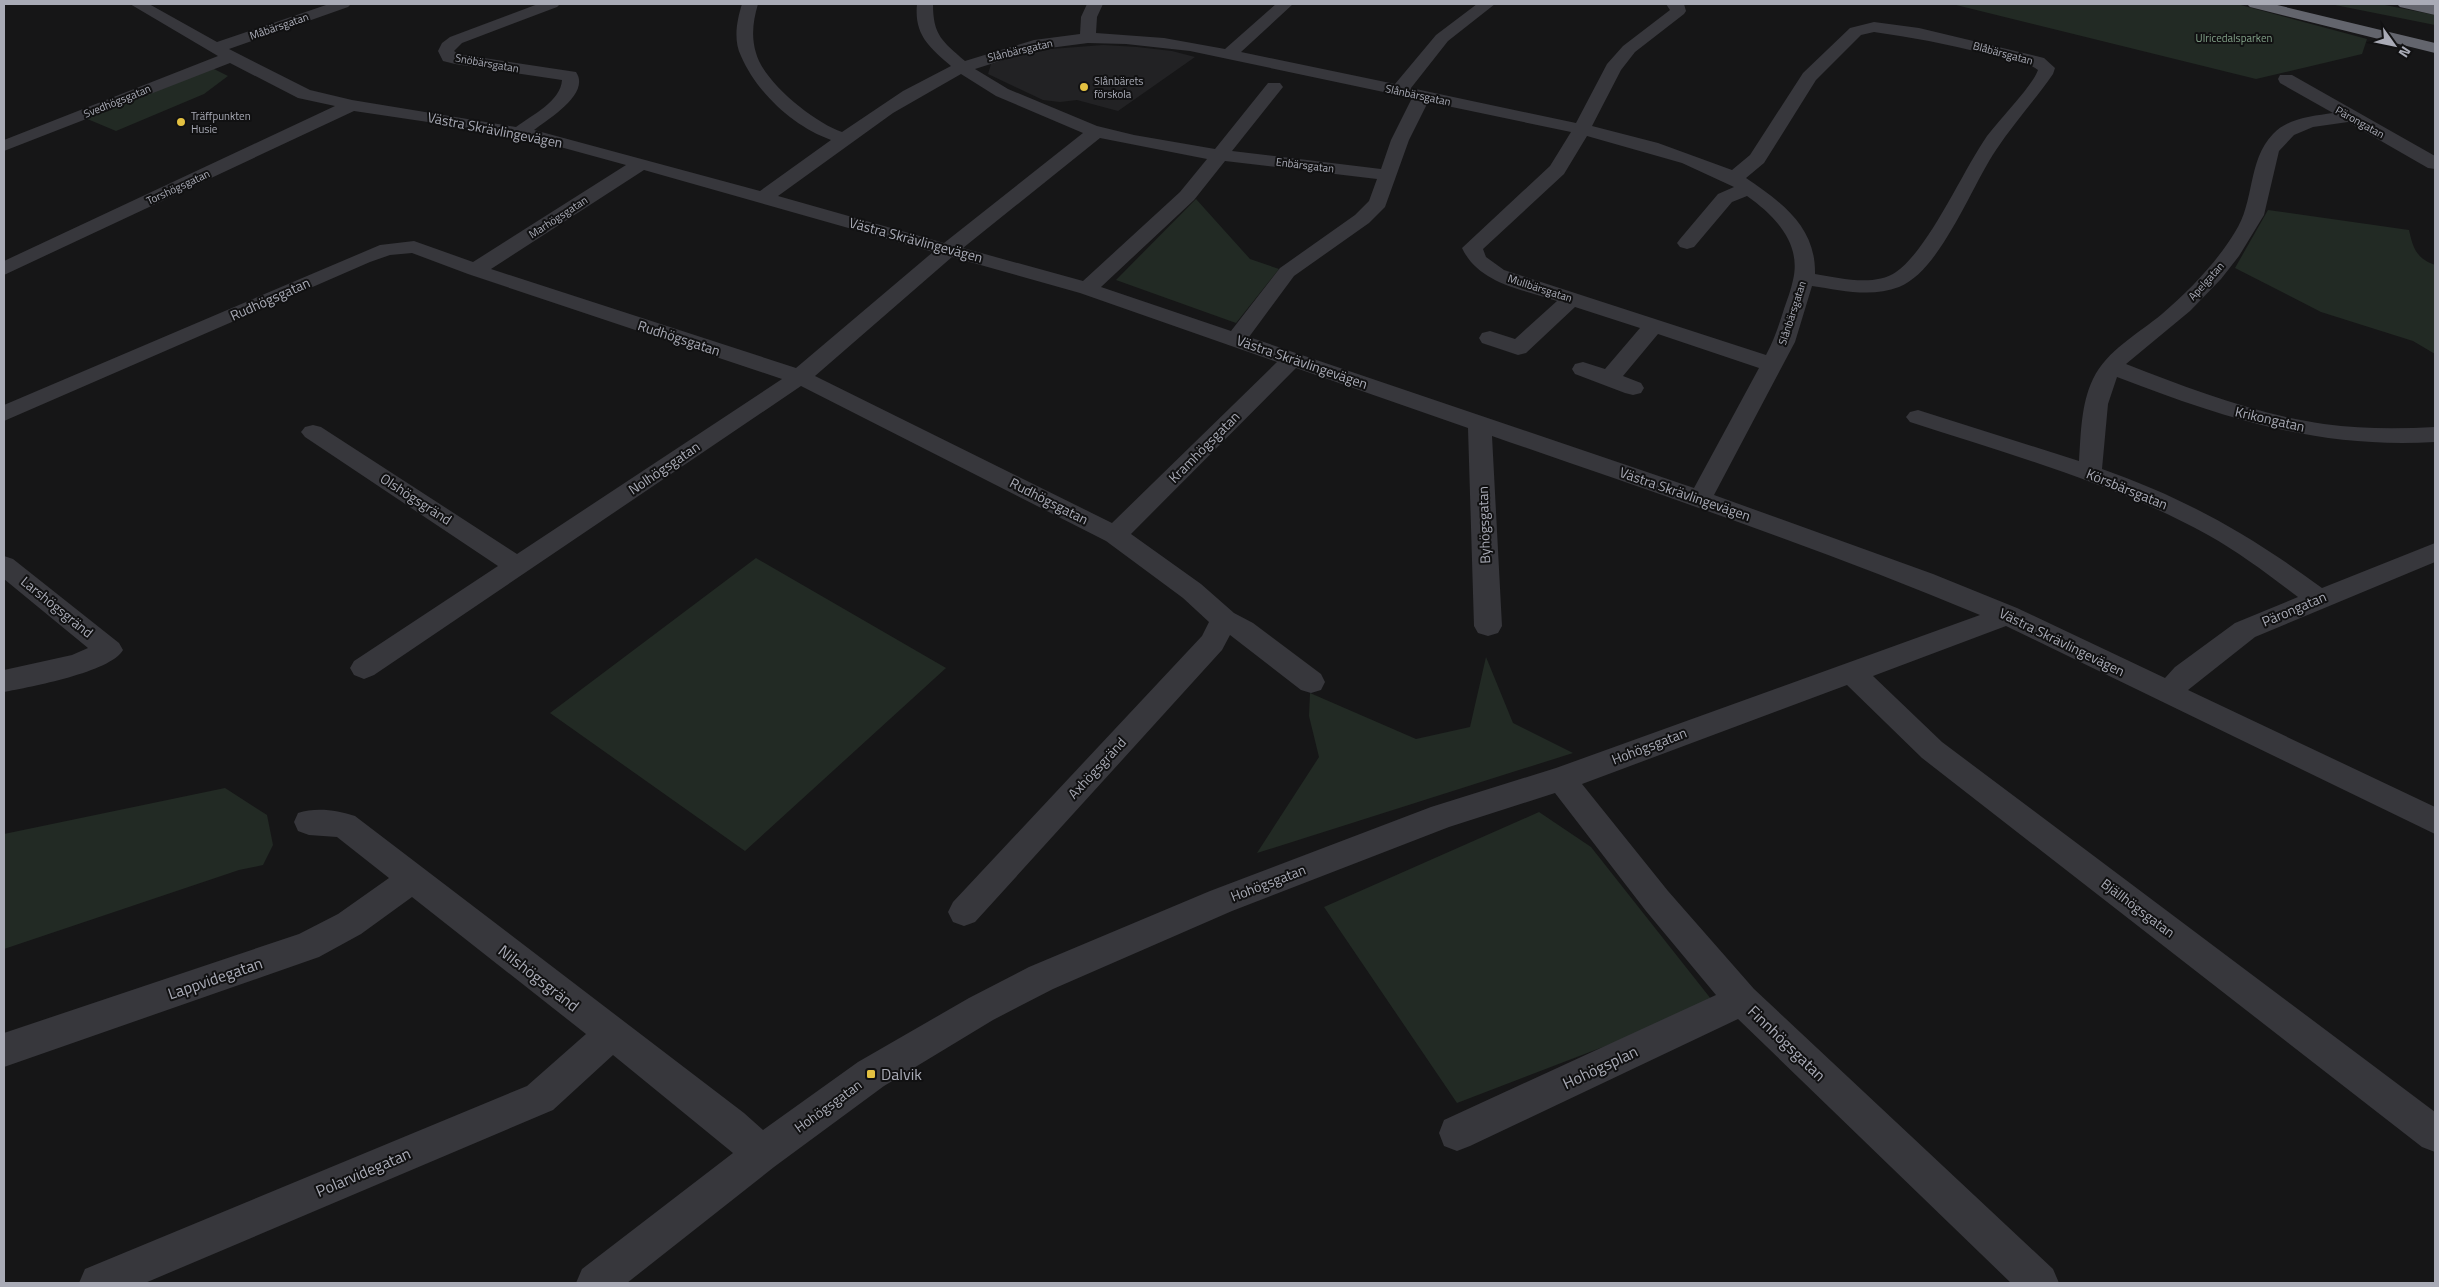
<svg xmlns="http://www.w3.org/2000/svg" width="2439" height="1287" font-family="'Titillium Web',sans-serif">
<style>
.built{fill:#222224}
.green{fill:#222a24}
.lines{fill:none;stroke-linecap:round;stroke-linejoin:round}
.minor{fill:#37373c;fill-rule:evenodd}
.highway{fill:#63656d;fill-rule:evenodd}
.poi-dot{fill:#e4c141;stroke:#111112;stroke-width:2}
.labels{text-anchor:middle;stroke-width:4;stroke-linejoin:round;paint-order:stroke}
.far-street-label{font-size:11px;fill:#a9abb6;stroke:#111112}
.far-park-label{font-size:11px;fill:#81a087;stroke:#111112}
.far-poi-label{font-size:11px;fill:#a9abb6;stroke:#111112;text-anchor:start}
.street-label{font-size:14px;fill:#a9abb6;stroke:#111112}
.near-street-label{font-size:16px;fill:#a9abb6;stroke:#111112}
.near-poi-label{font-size:16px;fill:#a9abb6;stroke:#111112;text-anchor:start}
</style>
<rect width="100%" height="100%" fill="#161617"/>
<path class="built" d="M 1103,45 L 1137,47 L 1172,51 L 1195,57 L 1118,111 L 1077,100 L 1060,102 L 1043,100 L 988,74 L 991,64 L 1014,57 L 1051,49 Z"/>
<path class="green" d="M 1952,4 L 2237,4 L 2367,39 L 2362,54 L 2256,79 Z
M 2330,4 L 2380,4 L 2435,15 L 2435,25 Z
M 212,68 L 228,76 L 204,94 L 116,131 L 85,118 Z
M 1196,199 L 1250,259 L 1279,269 L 1236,323 L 1116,280 Z
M 2268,210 L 2409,230 C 2413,248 2416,258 2435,265 L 2435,354 L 2413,341 L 2321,312 L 2235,268 Z
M 756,558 L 946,668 L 745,851 L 550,713 Z
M 1486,657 L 1513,723 L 1573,753 L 1257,853 L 1319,757 L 1309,716 L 1310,693 L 1416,739 L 1470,727 Z
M 225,788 L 267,815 L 273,845 L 263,865 L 239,870 L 4,949 L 4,834 Z
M 1539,812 L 1591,847 L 1715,1004 L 1457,1103 L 1324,907 Z"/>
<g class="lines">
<path class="minor" d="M 130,4 L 149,4 L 217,42 L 329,4 L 351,4 L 348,7 L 229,49 L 310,90 L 352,100 L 516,127 C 532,115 561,101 562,80 L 455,64 L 443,61 L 438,51 L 442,43 L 450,37 L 538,4 L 560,4 L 557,7 L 462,43 L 454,51 L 458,54 L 576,72 C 591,94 548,119 534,130 L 760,191 L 831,140 C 794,127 757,93 741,56 C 733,40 737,20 742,4 L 758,4 C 753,21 751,36 756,53 C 764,83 815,123 842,132 L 903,91 L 951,66 C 929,47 914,35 917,4 L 933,4 C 933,35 942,41 965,61 L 1034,40 L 1080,34 L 1081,17 L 1087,4 L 1103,4 L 1097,17 L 1096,33 L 1164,38 L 1225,49 L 1276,4 L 1293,4 L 1241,52 L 1395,84 L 1436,35 L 1477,4 L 1495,4 L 1448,41 L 1411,88 L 1576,123 L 1607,64 L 1623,46 L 1670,10 L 1666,4 L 1684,4 L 1686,11 L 1684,14 L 1635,52 L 1621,70 L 1592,126 L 1658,143 L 1732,170 L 1750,155 L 1803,73 L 1850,28 L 1874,22 L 1919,28 L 2044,58 L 2055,68 L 2053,74 C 2035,100 2014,123 1996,150 C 1971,187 1940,271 1899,287 C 1871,298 1840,290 1812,286 L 1795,342 L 1714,495 L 1933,574 L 2017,608 L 2165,678 L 2175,667 L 2235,623 L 2298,597 C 2269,575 2240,553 2208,535 C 2114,483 2011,455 1910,422 L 1906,417 L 1910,412 L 1918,410 L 2079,461 C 2081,433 2081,404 2093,379 C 2107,350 2138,334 2162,314 C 2190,290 2216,263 2235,232 C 2255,202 2247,161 2273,134 C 2288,118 2313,116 2333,113 L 2280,83 L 2278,79 L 2280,75 L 2292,75 L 2435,156 L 2435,169 L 2428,168 L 2348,122 L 2313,127 L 2294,135 L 2279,151 L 2264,215 L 2239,256 L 2221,279 L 2190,311 L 2126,364 C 2190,389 2255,414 2324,424 C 2361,429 2398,429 2435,427 L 2435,442 C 2318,449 2224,418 2117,377 L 2108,404 L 2102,469 C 2187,499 2250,535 2322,588 L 2435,543 L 2435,562 L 2255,637 L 2188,690 L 2435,807 L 2435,834 L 2006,626 L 1873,676 L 1942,742 L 2435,1112 L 2435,1152 L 2422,1147 L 1922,758 L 1847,685 L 1582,784 L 1668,891 L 1754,989 L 2053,1269 L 2059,1283 L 2011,1283 L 1738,1019 L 1470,1146 L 1457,1151 L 1444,1146 L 1439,1133 L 1444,1120 L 1716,995 L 1646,911 L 1555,793 L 1449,827 L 1232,911 L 1053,989 L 993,1020 L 884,1086 L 774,1167 L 627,1283 L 576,1283 L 582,1269 L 733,1153 L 613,1055 L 553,1110 L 145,1283 L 79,1283 L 85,1269 L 527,1086 L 586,1034 L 412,897 L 361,934 L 319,957 L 4,1067 L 4,1033 L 299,934 L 338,914 L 389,878 L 337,837 L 309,835 L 298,831 L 294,822 L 298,813 C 316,807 337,810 355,816 L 744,1113 L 763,1130 L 858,1062 L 969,998 L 1029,967 L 1210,891 L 1431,807 L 1556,768 L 1980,615 C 1820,548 1656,493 1492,436 L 1502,626 L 1498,633 L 1488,636 L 1478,633 L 1474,626 L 1468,428 L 1296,368 L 1131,534 L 1201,584 L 1234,613 L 1253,623 L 1321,674 L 1325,682 L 1321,690 L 1311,693 L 1301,690 L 1230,635 L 1222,650 L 975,922 L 964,926 L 953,922 L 948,912 L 953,902 L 1202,636 L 1209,622 L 1183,598 L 1106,541 L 801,386 L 374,675 L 364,679 L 354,675 L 350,668 L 354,661 L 498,566 L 305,437 L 301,432 L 305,427 L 313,425 L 321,427 L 517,554 L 782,379 L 468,274 L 412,253 L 390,255 L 370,262 L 4,421 L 4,405 L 380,245 L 414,241 L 473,262 L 626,165 L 553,145 L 475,129 L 354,111 L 4,275 L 4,261 L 335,106 L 298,98 L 230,63 L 4,151 L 4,140 L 218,56 ZM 1874,32 C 1911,37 1947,44 1983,53 C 2001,57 2023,59 2038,70 C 2033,85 1999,120 1987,136 C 1962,172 1929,249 1896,272 C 1874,287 1840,278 1815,274 C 1816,226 1781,202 1746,178 L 1764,163 L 1816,80 L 1861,35 ZM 1088,43 L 1126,44 L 1190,51 L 1412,98 L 1391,140 L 1381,169 L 1232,151 L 1283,87 L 1280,83 L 1268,83 L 1215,149 L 1134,135 L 1097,126 L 1008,89 L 975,69 L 1034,50 ZM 961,74 L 996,96 L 1083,133 L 944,243 L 778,196 L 893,113 ZM 1428,102 L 1571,132 L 1550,166 L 1462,248 C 1479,284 1522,289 1557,301 L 1515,339 L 1490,331 L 1482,333 L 1479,338 L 1482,343 L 1518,355 L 1526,353 L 1575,307 L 1640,328 L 1605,369 L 1583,362 L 1575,364 L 1572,369 L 1575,374 L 1625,393 L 1633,395 L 1641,393 L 1644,388 L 1641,383 L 1623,376 L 1658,334 L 1759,368 L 1694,488 L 1249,337 L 1294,276 L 1369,223 L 1385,207 L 1409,140 ZM 1587,136 L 1682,163 L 1734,187 L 1718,194 L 1680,239 L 1677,243 L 1680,247 L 1687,249 L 1694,247 L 1732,202 L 1747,196 C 1774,215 1802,243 1793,280 C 1791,290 1787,300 1784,309 C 1779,325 1774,340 1766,355 L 1504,270 L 1486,257 L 1483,249 L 1564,174 ZM 1100,138 L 1207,159 L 1180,192 L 1083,281 L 963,248 ZM 1225,161 L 1377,179 L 1369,201 L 1355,215 L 1280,268 L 1231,331 L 1101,287 L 1194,200 ZM 644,170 L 933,252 L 796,368 L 491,269 ZM 952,257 L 1080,293 L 1277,362 L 1112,523 L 815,376 Z
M 4,556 L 13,559 L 119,643 L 123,650 C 111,672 30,687 4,692 L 4,670 L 72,655 L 88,648 L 4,579 Z"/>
<path class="highway" d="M 2247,4 L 2273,4 L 2435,43 L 2435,53 L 2250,7 Z
M 2397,4 L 2435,5 L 2435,15 L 2400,7 Z"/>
</g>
<g class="poi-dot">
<circle cx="1084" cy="87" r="5"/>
<circle cx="181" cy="122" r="5"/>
<rect x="866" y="1069" width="10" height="10" rx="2.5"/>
</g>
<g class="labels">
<g class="far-street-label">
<text transform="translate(279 26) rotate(-19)" y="4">Måbärsgatan</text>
<text transform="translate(1020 50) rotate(-13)" y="4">Slånbärsgatan</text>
<text transform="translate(2003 53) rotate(15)" y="4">Blåbärsgatan</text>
<text transform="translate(487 63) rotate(10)" y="4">Snöbärsgatan</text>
<text transform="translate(1418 95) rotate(12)" y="4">Slånbärsgatan</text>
<text transform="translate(117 101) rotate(-22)" y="4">Svedhögsgatan</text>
<text transform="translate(2360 122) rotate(29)" y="4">Pärongatan</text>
<text transform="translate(1305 165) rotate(7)" y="4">Enbärsgatan</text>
<text transform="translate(178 187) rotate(-25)" y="4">Torshögsgatan</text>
<text transform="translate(558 217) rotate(-33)" y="4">Marhögsgatan</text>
<text transform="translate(2206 281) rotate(-48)" y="4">Apelgatan</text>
<text transform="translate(1540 288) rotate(18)" y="4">Mullbärsgatan</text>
<text transform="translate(1792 313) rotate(-72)" y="4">Slånbärsgatan</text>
</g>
<g class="far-park-label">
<text x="2234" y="42">Ulricedalsparken</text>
</g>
<g class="far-poi-label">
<text x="1094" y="85">Slånbärets<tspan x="1094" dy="13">förskola</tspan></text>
<text x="191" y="120">Träffpunkten<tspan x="191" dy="13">Husie</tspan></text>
</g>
<g class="street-label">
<text transform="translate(495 130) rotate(11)" y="5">Västra Skrävlingevägen</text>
<text transform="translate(916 240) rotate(15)" y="5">Västra Skrävlingevägen</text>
<text transform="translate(270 299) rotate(-24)" y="5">Rudhögsgatan</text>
<text transform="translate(679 338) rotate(18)" y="5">Rudhögsgatan</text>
<text transform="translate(1302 362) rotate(19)" y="5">Västra Skrävlingevägen</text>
<text transform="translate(2270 419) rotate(13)" y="5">Krikongatan</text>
<text transform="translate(1204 447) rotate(-45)" y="5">Kramhögsgatan</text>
<text transform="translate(664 468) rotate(-34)" y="5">Nolhögsgatan</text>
<text transform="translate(2127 489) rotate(22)" y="5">Körsbärsgatan</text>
<text transform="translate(1685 494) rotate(19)" y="5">Västra Skrävlingevägen</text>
<text transform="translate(416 499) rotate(33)" y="5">Olshögsgränd</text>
<text transform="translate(1049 501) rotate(27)" y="5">Rudhögsgatan</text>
<text transform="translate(1484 525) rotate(-92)" y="5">Byhögsgatan</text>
<text transform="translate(57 607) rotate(39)" y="5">Larshögsgränd</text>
<text transform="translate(2294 609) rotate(-23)" y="5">Pärongatan</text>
<text transform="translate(2062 642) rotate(26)" y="5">Västra Skrävlingevägen</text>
<text transform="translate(1649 746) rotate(-21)" y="5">Hohögsgatan</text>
<text transform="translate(1097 768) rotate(-47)" y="5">Axhögsgränd</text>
<text transform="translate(1268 883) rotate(-21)" y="5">Hohögsgatan</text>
<text transform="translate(2138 908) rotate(37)" y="5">Bjällhögsgatan</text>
<text transform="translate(828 1106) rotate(-36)" y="5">Hohögsgatan</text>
</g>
<g class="near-street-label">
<text transform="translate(215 978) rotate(-19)" y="6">Lappvidegatan</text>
<text transform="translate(539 978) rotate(38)" y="6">Nilshögsgränd</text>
<text transform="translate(1787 1043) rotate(44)" y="6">Finnhögsgatan</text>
<text transform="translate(1600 1067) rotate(-25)" y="6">Hohögsplan</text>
<text transform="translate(363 1172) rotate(-23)" y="6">Polarvidegatan</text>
</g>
<g class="near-poi-label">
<text x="881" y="1080">Dalvik</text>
</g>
</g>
<rect width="2439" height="1287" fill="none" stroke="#a9abb6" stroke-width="10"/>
<g transform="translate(2394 45) rotate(123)" stroke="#111112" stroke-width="4" paint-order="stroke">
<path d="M0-4L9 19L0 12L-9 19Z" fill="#a9abb6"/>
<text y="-8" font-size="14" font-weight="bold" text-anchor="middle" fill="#a9abb6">N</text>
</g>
</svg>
